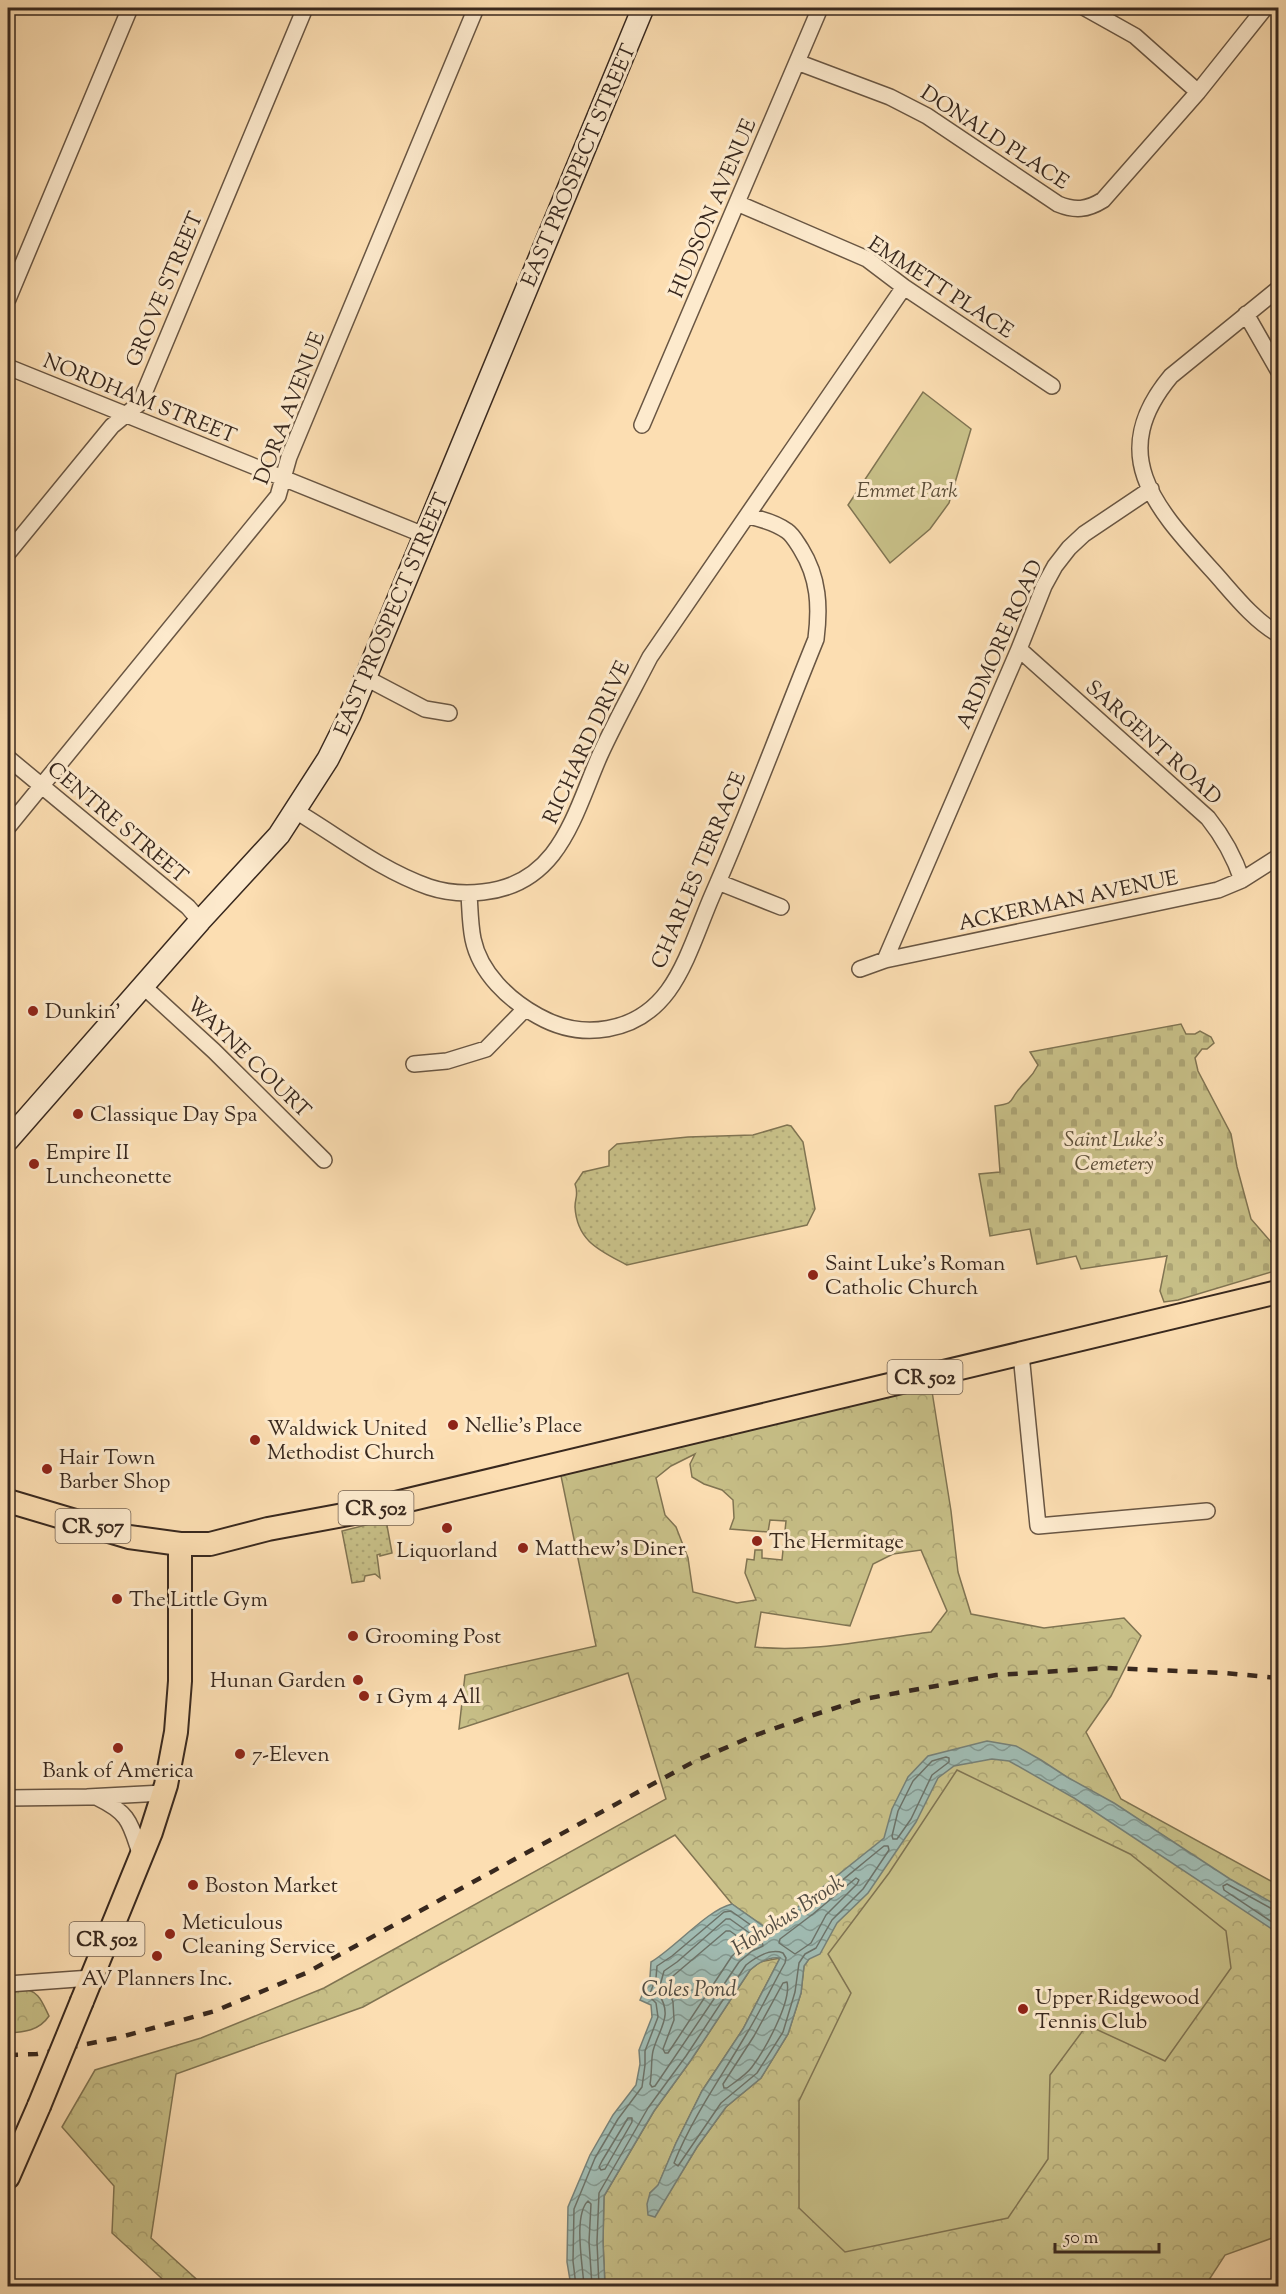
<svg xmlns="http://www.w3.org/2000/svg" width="1286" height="2294" font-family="'Sorts Mill Goudy',serif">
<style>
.grass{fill:url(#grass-dots);stroke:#807452;stroke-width:1.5}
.forest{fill:url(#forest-crowns);stroke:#807452;stroke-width:1.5;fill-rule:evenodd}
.cemetery{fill:url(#cemetery-stones);stroke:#807452;stroke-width:1.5}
.park{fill:#c7bf87;stroke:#807452;stroke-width:1.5}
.water{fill:url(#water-waves);stroke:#768077;stroke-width:1.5}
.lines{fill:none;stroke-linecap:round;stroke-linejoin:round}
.shore{stroke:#6c7268;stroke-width:1.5}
.street-casing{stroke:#695643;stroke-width:18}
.secondary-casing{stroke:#38281e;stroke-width:24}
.primary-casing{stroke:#38281e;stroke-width:26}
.street{stroke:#fdeacd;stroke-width:15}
.secondary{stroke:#fdeacd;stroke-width:21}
.primary{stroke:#fcdeb2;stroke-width:22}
.rail{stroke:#38281e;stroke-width:4.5;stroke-dasharray:10 10;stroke-linecap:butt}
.primary-bridge-casing{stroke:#38281e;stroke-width:26;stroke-linecap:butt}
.primary-bridge{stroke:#fcdeb2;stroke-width:22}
.poi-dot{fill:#8f2418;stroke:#fdeacd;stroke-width:2}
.labels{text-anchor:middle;stroke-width:6;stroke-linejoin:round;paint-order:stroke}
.shield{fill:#fdeacd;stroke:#736252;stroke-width:1.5}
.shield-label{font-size:20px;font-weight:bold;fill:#38281e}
.street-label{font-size:21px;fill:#38281e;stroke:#fdeacd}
.park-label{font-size:21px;font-style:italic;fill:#5c4e38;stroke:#fdeacd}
.poi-label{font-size:21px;fill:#38281e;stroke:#fdeacd;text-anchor:start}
.water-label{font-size:22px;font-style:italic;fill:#524d43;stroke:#fdeacd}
</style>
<defs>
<pattern id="grass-dots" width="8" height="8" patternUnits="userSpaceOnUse" patternTransform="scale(1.5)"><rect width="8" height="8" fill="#c7bf87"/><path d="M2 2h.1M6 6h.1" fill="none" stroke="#aca474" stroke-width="1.8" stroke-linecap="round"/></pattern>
<pattern id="forest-crowns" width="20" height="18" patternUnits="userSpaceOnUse" patternTransform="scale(1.5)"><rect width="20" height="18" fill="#c7bf87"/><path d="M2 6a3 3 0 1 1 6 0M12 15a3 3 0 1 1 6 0" fill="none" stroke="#aca474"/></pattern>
<pattern id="cemetery-stones" width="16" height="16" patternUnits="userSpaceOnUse" patternTransform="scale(1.5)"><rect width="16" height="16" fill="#c7bf87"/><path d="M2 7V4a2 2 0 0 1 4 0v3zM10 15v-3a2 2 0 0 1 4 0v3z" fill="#aca474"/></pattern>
<pattern id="water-waves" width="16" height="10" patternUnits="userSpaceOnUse" patternTransform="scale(1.5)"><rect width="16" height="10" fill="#a0bbb2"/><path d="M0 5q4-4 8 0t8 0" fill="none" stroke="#839890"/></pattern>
</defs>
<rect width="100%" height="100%" fill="#fcdeb2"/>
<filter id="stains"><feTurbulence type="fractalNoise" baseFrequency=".00333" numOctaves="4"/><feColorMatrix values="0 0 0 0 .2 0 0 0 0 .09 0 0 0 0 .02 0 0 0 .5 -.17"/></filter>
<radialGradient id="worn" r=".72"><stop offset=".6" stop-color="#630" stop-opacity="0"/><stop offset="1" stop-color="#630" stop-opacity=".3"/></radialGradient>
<path class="grass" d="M 787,1125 L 791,1126 L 803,1142 L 815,1209 L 807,1225 L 627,1265 C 601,1251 577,1242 575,1207 C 575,1197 579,1195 575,1184 L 583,1172 L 609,1166 L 609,1151 L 617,1144 L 688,1137 L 753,1135 Z
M 386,1520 L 392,1553 L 380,1556 L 380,1554 L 377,1555 L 380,1578 L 375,1574 L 365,1576 L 364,1581 L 352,1583 L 342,1531 Z"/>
<path class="forest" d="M 931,1385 L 951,1511 L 958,1572 L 971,1614 L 1044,1628 L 1124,1618 L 1141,1636 L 1111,1696 L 1086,1732 L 1121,1799 L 1278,1885 L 1278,2236 L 1225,2255 L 1205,2286 L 605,2286 L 603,2242 L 604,2196 L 654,2111 L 691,2060 L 750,1970 L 760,1962 L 780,1958 L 743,2029 L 702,2091 L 676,2143 L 658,2186 L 650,2193 L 662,2204 L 697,2147 L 726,2107 L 761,2078 L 788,2034 L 801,1993 L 804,1966 L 809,1959 L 732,1904 L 675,1835 L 363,2007 L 176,2074 L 151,2238 L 204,2286 L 170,2286 L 112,2233 L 114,2186 L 62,2127 L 95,2070 L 201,2038 L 324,1988 L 666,1799 L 628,1673 L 459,1729 L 465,1675 L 596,1646 L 560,1471 ZM 695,1454 L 690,1464 L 692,1477 L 704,1484 L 722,1490 L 733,1500 L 734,1518 L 730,1529 L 768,1532 L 770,1520 L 786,1521 L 782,1560 L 762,1558 L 762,1550 L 755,1550 L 754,1560 L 747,1559 L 745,1573 L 756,1600 L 737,1603 L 693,1592 L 688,1558 L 676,1527 L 665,1515 L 656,1478 L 671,1466 ZM 921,1550 L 947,1611 L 931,1632 C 873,1639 813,1653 755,1647 L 761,1612 L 850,1626 L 873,1564 L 893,1554 Z
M 22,1989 C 39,1990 42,2002 49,2016 C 39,2031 24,2032 8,2033 L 8,1995 Z"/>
<path class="cemetery" d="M 1181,1024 L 1186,1034 L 1195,1034 L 1200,1031 L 1211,1037 L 1214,1043 L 1207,1049 L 1202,1049 L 1195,1058 L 1198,1071 L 1231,1134 L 1237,1167 L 1251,1219 L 1278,1250 L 1278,1270 L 1178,1300 L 1164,1302 L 1160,1291 L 1167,1256 L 1081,1269 L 1076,1256 L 1037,1264 L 1030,1229 L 990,1236 L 979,1174 L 1000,1172 L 995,1106 C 1017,1103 1008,1101 1020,1088 C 1028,1078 1031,1079 1038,1065 L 1030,1052 Z"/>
<path class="park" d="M 923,392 L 971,429 L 949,503 L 930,529 L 890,563 L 848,505 Z
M 957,1770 L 1130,1854 L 1226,1931 L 1231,1968 L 1165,2061 L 1087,2025 L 1050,2075 L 1048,2159 L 1008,2218 L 845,2252 L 799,2208 L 799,2101 L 851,1993 L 828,1954 L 889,1873 Z"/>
<path class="water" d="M 987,1741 L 1016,1746 L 1041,1760 L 1067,1777 L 1114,1803 L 1230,1879 L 1278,1906 L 1278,1933 L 1074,1798 L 1009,1761 L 992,1759 L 954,1766 L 938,1778 L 916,1822 L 868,1893 L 837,1923 L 820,1954 L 809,1959 L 804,1966 L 801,1993 L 788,2034 L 761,2078 L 726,2107 L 697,2147 L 655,2217 L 648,2215 L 647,2204 L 650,2193 L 658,2185 L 676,2143 L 702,2091 L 743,2029 L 780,1958 C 769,1956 758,1963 750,1970 L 691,2060 L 654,2111 L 604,2196 L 603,2242 L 605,2286 L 571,2286 L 567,2262 L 568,2207 L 590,2155 L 613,2115 L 636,2085 L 640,2064 L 639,2050 L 652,2017 L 651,2005 L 640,2000 L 650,1977 L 651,1962 C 676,1947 707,1910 732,1904 L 769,1930 L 884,1838 L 892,1809 L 908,1777 L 928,1756 Z"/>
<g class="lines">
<path class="shore" d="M 946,1757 L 949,1758 L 949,1762 L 932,1775 L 911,1819 L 897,1839 L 893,1839 L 892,1836 L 898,1811 L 913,1781 L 932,1761 Z
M 856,1878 L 859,1880 L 857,1884 L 826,1915 L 811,1943 L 795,1954 L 779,1943 L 780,1939 L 813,1914 Z
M 1278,1911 L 1274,1910 L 1227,1884 L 1223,1886 L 1224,1890 L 1278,1926
M 726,1919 L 730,1919 L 762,1942 L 763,1946 L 752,1951 L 739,1962 L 655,2086 L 652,2087 L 650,2084 C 652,2074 651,2059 653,2051 C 659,2028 674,2016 658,1993 L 664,1971 L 677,1962 Z
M 726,1931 L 730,1931 L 744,1941 L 745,1945 L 732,1956 L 672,2047 L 668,2053 L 665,2053 L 663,2049 L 674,2020 L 673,2002 L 669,1991 L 673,1976 Z
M 787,1982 C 792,2002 764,2051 752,2067 C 746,2075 735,2082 727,2088 L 724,2088 L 723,2084 L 754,2036 L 783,1983 Z
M 628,2118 L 632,2118 L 632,2122 L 605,2169 L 601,2170 L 599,2167 L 602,2161 Z
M 576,2286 L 573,2261 L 574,2209 L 595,2158 L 618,2119 L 642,2087 L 645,2065 L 645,2051 L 658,2017 L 656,2003 L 649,1996 L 656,1978 L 657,1966 L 672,1956 L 724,1912 L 731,1911 L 765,1935 L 772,1935 C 811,1907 847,1876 884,1846 L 888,1846 L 889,1850 L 863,1889 L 832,1920 L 816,1948 L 805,1954 L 799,1963 L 795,1992 L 783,2032 L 757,2073 L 721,2103 L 678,2166 L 674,2163 C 693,2116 722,2076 747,2033 C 761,2010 772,1986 785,1963 L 786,1958 L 783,1953 C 770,1948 756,1957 746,1965 L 686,2056 L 648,2108 L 599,2193 L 597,2242 L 599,2286
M 584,2286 C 583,2267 573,2215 588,2201 L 591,2204 L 589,2242 L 592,2286"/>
<defs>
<path id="street" d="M 1085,8 L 1135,36 L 1198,92
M 797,62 L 890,97 L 927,116 L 1058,204 C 1075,211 1087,210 1103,200 L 1198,92 L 1265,8
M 737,203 L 867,259 L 904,287 L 1052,386
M 1278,289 L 1171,376 C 1105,455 1156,508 1212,570 C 1232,592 1252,619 1278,634
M 8,299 L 130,8
M 1246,314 L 1278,370
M 8,367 L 424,535
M 642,425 L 820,8
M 8,553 L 112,426 L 140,403 L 305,8
M 1019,649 L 1208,818 C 1224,838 1234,856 1242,880
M 366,678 L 425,709 L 449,713
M 8,758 L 188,907 L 200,921
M 294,810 C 338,836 380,870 429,887 C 447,893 465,894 483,892 C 560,884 574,814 600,755 C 615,722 633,690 650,657 L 904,287
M 8,827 L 278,496 L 289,457 L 476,8
M 718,882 L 781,907
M 469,894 C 470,908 470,924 473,939 C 480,973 509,1000 538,1016 C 582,1041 637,1033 668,991 C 687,965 699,926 712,896 C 749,812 781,725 816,639 C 820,607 819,578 801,549 C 797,543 793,535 787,531 C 776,523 762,519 748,516
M 885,960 L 1019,649 L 1044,586 L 1055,566 L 1069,548 L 1084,534 L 1151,489
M 860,969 L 885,960 L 1218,890 L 1242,880 L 1278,857
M 143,986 L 214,1051 L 324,1160
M 414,1064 L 447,1061 L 486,1049 L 525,1009
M 1021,1354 L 1038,1526 L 1207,1511
M 8,1798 L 87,1797 L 163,1793
M 98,1798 C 131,1814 130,1824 141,1856
M 8,1984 L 91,1978"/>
<path id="secondary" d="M 8,1140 L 200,921 L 279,835 L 328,759 L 350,715 L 643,8"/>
<path id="primary" d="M 8,1501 L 129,1537 L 180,1544 L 210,1544 L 268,1529 L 354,1513 L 1278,1292
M 82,2001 L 151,1832 L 166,1785 L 176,1732 L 180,1681 L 180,1544
M 8,2177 L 39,2106"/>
</defs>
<use href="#street" class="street-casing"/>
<use href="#secondary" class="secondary-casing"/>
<use href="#primary" class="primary-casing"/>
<use href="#street" class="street"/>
<use href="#secondary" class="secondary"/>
<use href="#primary" class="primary"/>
<path class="rail" d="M 8,2055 L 37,2054 L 117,2038 L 215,2011 L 306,1973 L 695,1761 L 753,1736 L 810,1716 L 864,1699 L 996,1675 L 1107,1668 L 1225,1673 L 1278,1678"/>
<defs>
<path id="primary-bridge" d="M 39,2106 L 82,2001"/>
</defs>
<use href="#primary-bridge" class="primary-bridge-casing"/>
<use href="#primary-bridge" class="primary-bridge"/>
</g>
<g class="poi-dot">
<circle cx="33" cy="1011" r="6"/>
<circle cx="78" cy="1114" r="6"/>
<circle cx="34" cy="1164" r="6"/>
<circle cx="813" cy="1275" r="6"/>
<circle cx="453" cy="1425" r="6"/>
<circle cx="255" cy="1440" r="6"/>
<circle cx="47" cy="1469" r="6"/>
<circle cx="447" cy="1528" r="6"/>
<circle cx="757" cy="1541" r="6"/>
<circle cx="523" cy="1548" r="6"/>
<circle cx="117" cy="1599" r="6"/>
<circle cx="353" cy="1636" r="6"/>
<circle cx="358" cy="1680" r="6"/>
<circle cx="364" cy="1696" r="6"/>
<circle cx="118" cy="1748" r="6"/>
<circle cx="240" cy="1754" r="6"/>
<circle cx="193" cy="1885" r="6"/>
<circle cx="170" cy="1934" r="6"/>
<circle cx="157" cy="1956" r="6"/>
<circle cx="1023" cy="2009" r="6"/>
</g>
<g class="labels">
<g class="shield">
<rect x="887.5" y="1360" width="75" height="34" rx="4.5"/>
<rect x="338.5" y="1491" width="75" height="34" rx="4.5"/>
<rect x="55.5" y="1509" width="75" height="34" rx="4.5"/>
<rect x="69.5" y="1922" width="75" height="34" rx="4.5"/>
</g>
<g class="shield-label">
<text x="925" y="1384">CR 502</text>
<text x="376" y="1515">CR 502</text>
<text x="93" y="1533">CR 507</text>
<text x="107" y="1946">CR 502</text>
</g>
<g class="street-label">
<text transform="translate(995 137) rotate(33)" y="7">DONALD PLACE</text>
<text transform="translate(578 165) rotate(-67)" y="7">EAST PROSPECT STREET</text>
<text transform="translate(712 208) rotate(-67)" y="7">HUDSON AVENUE</text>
<text transform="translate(941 287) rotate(33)" y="7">EMMETT PLACE</text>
<text transform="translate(164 289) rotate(-67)" y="7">GROVE STREET</text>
<text transform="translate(140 398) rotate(22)" y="7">NORDHAM STREET</text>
<text transform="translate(289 408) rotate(-69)" y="7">DORA AVENUE</text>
<text transform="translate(391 614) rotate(-67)" y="7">EAST PROSPECT STREET</text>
<text transform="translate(999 644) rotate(-66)" y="7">ARDMORE ROAD</text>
<text transform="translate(586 742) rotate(-65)" y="7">RICHARD DRIVE</text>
<text transform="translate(1154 742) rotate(42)" y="7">SARGENT ROAD</text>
<text transform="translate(118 822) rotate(40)" y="7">CENTRE STREET</text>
<text transform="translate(698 870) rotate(-67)" y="7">CHARLES TERRACE</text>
<text transform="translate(1068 900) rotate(-12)" y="7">ACKERMAN AVENUE</text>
<text transform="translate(249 1057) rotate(44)" y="7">WAYNE COURT</text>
</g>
<g class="park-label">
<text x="907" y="497">Emmet Park</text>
<text x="1114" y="1146">Saint Luke's<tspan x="1114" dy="24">Cemetery</tspan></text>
</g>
<g class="poi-label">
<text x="45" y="1018">Dunkin'</text>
<text x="90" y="1121">Classique Day Spa</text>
<text x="46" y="1159">Empire II<tspan x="46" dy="24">Luncheonette</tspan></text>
<text x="825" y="1270">Saint Luke's Roman<tspan x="825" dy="24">Catholic Church</tspan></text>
<text x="465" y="1432">Nellie's Place</text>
<text x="267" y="1435">Waldwick United<tspan x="267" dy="24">Methodist Church</tspan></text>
<text x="59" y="1464">Hair Town<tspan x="59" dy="24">Barber Shop</tspan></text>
<text x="769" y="1548">The Hermitage</text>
<text x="535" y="1555">Matthew's Diner</text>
<text x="447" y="1557" text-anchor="middle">Liquorland</text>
<text x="129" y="1606">The Little Gym</text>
<text x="365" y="1643">Grooming Post</text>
<text x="346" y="1687" text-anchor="end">Hunan Garden</text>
<text x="376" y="1703">1 Gym 4 All</text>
<text x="252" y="1761">7-Eleven</text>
<text x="118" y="1777" text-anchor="middle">Bank of America</text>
<text x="205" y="1892">Boston Market</text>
<text x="182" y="1929">Meticulous<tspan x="182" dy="24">Cleaning Service</tspan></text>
<text x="157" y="1985" text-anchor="middle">AV Planners Inc.</text>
<text x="1035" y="2004">Upper Ridgewood<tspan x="1035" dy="24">Tennis Club</tspan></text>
</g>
<g class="water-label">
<text transform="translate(787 1914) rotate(-33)" y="8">Hohokus Brook</text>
<text x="689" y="1996">Coles Pond</text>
</g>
</g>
<rect width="1286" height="2294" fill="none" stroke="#fcdeb2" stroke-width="30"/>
<rect x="9" y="9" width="1268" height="2276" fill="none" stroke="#38281e" stroke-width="3"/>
<rect x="15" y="15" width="1256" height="2264" fill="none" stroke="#38281e" stroke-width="1.5"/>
<path d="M1055 2243v9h104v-9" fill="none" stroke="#38281e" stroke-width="3"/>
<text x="1064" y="2243" font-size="18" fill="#38281e" stroke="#fdeacd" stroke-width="4.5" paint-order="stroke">50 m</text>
<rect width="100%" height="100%" filter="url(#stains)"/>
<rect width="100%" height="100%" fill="url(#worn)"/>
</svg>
